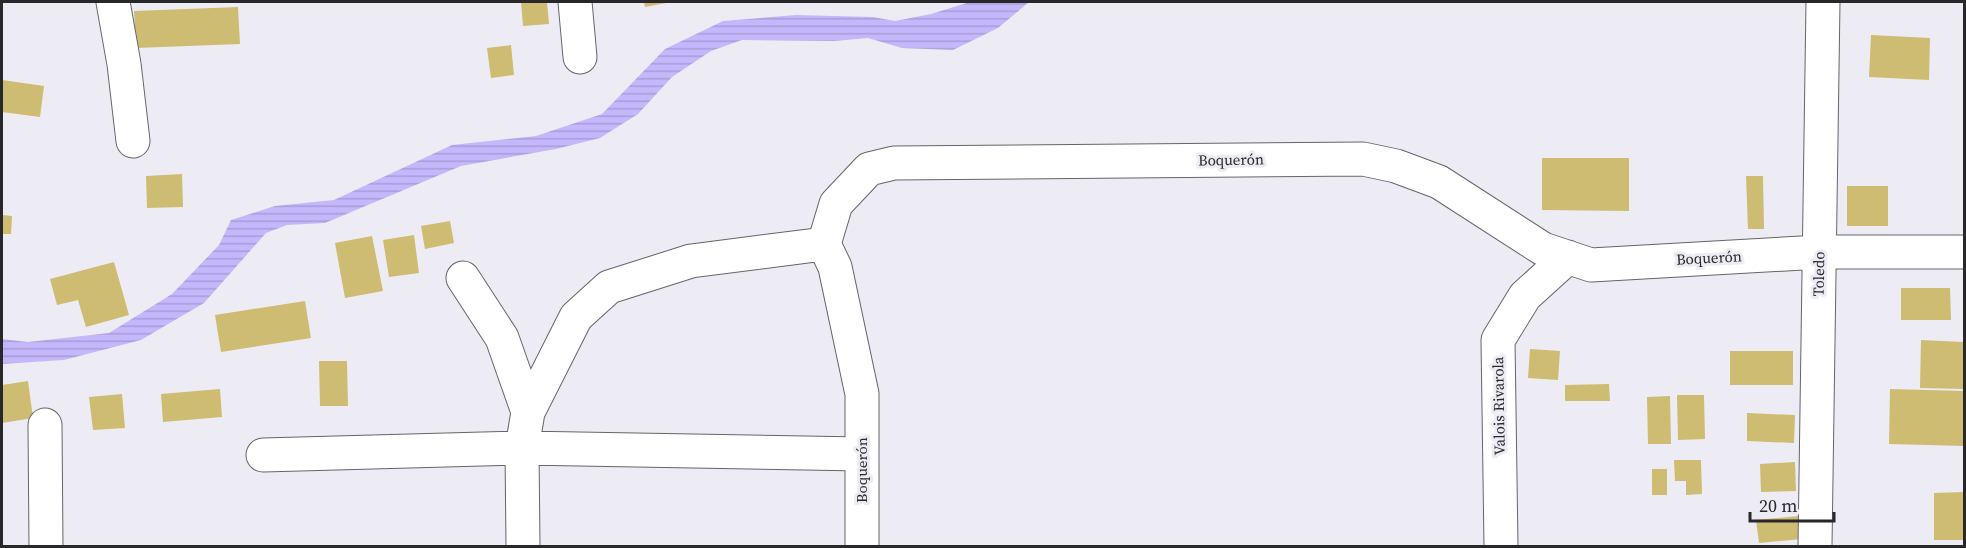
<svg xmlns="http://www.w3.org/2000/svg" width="1966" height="548" font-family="'Source Serif 4',serif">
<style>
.water{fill:url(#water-rules)}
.building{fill:#cdbc72}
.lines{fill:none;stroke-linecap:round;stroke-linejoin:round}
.street-casing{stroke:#65646b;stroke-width:35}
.street{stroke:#fff;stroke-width:33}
.labels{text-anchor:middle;stroke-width:6;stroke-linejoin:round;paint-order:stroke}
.street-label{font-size:15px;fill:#28272a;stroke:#edecf5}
</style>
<defs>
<pattern id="water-rules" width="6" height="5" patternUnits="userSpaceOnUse" patternTransform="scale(1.5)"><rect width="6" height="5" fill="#c5b7fb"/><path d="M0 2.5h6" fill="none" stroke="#a99dd7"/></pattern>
</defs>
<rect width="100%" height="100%" fill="#edecf5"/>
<path class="water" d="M 970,2 L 1029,2 L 998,28 L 953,50 L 902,48 L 868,38 L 834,41 L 742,40 L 711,51 L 672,77 L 638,114 L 600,138 L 556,149 L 461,166 L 325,223 L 287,225 L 266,233 L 204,303 L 141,340 L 64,360 L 2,364 L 2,339 L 28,342 L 109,333 L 172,294 L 219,245 L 231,220 L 275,206 L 334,200 L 452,145 L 536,136 L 602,114 L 665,49 L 723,21 L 796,15 L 873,17 L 895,21 L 931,14 Z"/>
<path class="building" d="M 521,2 L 547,2 L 549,24 L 523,26 Z
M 644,2 L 666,2 L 666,3 L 645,7 Z
M 238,7 L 240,44 L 136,48 L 134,11 Z
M 1871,35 L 1930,38 L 1929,80 L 1869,77 Z
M 511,45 L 514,75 L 491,78 L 487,48 Z
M 2,80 L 44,86 L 40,117 L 2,112 Z
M 1542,158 L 1629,158 L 1629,211 L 1542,210 Z
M 182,174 L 183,207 L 147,208 L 146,176 Z
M 1746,176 L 1763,176 L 1764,229 L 1748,229 Z
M 1847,186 L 1888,186 L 1888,226 L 1847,226 Z
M 2,215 L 12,216 L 11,234 L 2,234 Z
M 450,221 L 454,243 L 425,249 L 421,226 Z
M 414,235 L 419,273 L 389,277 L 383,240 Z
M 372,236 L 383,291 L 345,298 L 335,243 Z
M 114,262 L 129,315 L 86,327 L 78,300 L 57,305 L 50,279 Z
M 1901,288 L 1950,288 L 1951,320 L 1901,320 Z
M 305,301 L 311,338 L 221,352 L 215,315 Z
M 1921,340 L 1964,342 L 1964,389 L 1920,388 Z
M 1530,349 L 1560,351 L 1558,380 L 1528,378 Z
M 1730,351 L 1793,351 L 1793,385 L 1730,385 Z
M 319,361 L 347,361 L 348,406 L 320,406 Z
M 28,381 L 33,418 L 2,423 L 2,385 Z
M 1609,384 L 1610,401 L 1565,401 L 1565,385 Z
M 220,389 L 222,417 L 163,422 L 161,394 Z
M 1890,389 L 1964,391 L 1964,446 L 1889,444 Z
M 122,394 L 125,428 L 93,430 L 89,397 Z
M 1677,395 L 1704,395 L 1705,439 L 1678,440 Z
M 1670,396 L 1671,444 L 1648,444 L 1647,397 Z
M 1747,413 L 1795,415 L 1794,443 L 1747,441 Z
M 1674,460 L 1701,460 L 1702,494 L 1686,495 L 1686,481 L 1675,481 Z
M 1795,462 L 1796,491 L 1761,492 L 1760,464 Z
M 1652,469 L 1667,469 L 1667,495 L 1652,495 Z
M 1964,492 L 1964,540 L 1934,540 L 1934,493 Z
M 1800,516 L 1802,539 L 1759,543 L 1756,520 Z"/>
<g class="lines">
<defs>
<path id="street" d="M 113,2 L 124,64 L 133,141
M 575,2 L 580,57
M 463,278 L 502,338 L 528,412 L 522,448 L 523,546
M 528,412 L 576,317 L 609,287 L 691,261 L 824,244
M 45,425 L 46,546
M 263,455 L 522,448 L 862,454
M 862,546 L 862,394 L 835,267 L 824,244 L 836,204 L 869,169 L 894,163 L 1363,159 L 1396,166 L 1439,182 L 1543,249 L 1591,265 L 1820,252 L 1964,252
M 1501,546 L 1498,340 L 1525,296 L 1568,257
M 1815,546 L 1823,2"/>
</defs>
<use href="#street" class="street-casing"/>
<use href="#street" class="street"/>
</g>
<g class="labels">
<g class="street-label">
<text transform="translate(1231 160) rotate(-1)" y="5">Boquerón</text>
<text transform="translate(1709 258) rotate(-3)" y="5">Boquerón</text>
<text transform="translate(1819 274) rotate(-89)" y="5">Toledo</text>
<text transform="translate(1499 406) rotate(-91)" y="5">Valois Rivarola</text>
<text transform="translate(862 470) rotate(-90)" y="5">Boquerón</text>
</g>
</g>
<rect width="1966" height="548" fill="none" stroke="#28272a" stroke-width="6"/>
<path d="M1750 512v9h84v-9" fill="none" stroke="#28272a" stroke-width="3"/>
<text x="1759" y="512" font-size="18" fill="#28272a" stroke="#edecf5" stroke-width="4.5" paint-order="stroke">20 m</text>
</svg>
